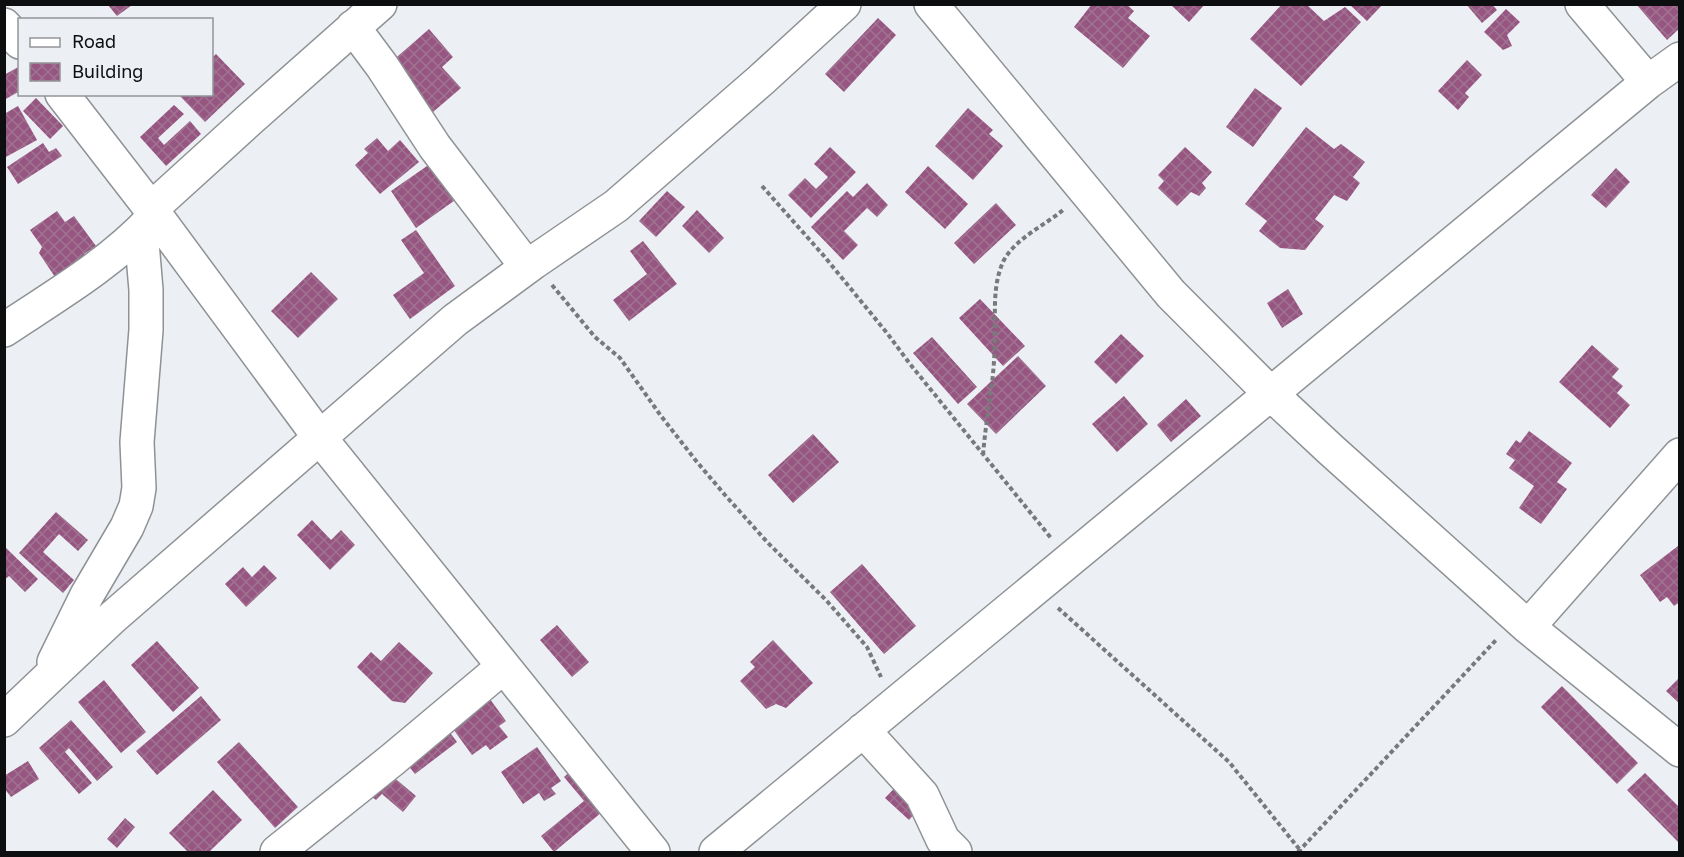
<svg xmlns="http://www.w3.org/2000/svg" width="1684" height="857" font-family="'Golos Text',sans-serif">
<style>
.building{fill:url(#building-cross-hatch)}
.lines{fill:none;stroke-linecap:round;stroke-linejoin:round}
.minor-casing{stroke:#8f9295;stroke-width:36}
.path{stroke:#77797b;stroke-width:4;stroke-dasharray:4.5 3;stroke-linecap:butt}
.minor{stroke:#fff;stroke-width:33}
</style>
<defs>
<pattern id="building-cross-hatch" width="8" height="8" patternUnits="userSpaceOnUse" patternTransform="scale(1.5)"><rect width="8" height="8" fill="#965681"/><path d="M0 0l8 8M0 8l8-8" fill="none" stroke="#a07391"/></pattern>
</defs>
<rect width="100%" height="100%" fill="#eceff3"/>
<path class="building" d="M 1092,4 L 1126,4 L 1134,11 L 1128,18 L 1150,36 L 1123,68 L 1074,27 Z
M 1170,4 L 1205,4 L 1189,22 Z
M 1282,4 L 1306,4 L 1324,21 L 1345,7 L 1361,22 L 1301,86 L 1250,39 Z
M 1349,4 L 1383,4 L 1367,21 Z
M 1466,4 L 1492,4 L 1497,10 L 1482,23 Z
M 1636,4 L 1680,4 L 1680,28 L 1667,40 Z
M 108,5 L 132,5 L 117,16 Z
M 1506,9 L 1520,22 L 1507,35 L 1512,46 L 1503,50 L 1484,32 Z
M 878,18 L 896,35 L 844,92 L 825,74 Z
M 429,29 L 453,57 L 442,67 L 461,88 L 433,112 L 390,63 Z
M 216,54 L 245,84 L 205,122 L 178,94 L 212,94 L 212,58 Z
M 1467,60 L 1482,75 L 1465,93 L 1469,97 L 1458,110 L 1438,91 Z
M 20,66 L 20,91 L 4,100 L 4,75 Z
M 1255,88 L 1282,108 L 1253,147 L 1226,127 Z
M 36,98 L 63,126 L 50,139 L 23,111 Z
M 174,105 L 184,114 L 158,138 L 164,145 L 190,121 L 201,134 L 166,166 L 140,137 Z
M 18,106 L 37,140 L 4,158 L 4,114 Z
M 968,108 L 993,130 L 989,134 L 1003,146 L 973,180 L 935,146 Z
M 1306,127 L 1334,149 L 1341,144 L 1365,162 L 1353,177 L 1360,183 L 1347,201 L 1334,195 L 1315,219 L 1324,226 L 1305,250 L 1280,248 L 1259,231 L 1267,221 L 1245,204 Z
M 377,138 L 388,151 L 400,140 L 419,162 L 380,194 L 355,165 L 368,153 L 364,149 Z
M 43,143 L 49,152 L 56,148 L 62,156 L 18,184 L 7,167 Z
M 830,147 L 856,172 L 811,218 L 788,195 L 805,178 L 816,189 L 828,177 L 814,164 Z
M 1185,147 L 1212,172 L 1202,183 L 1206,188 L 1199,196 L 1191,192 L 1177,206 L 1158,188 L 1164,181 L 1158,175 Z
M 440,157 L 465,193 L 416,228 L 391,191 Z
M 928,166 L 968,204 L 945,229 L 905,192 Z
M 1616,168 L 1630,182 L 1606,208 L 1591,195 Z
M 867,183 L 888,205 L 877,217 L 867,208 L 844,231 L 858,245 L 843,260 L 811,227 L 847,191 L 853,197 Z
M 667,191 L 685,207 L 656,237 L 639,221 Z
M 996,203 L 1016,225 L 974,264 L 954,243 Z
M 697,210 L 724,238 L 709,253 L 682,226 Z
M 57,211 L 65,222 L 74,216 L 96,246 L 84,254 L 87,259 L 57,280 L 39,253 L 42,247 L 30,230 Z
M 416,230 L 455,286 L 410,319 L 393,295 L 424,273 L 401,240 Z
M 643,241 L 677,284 L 629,321 L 613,300 L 647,274 L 630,251 Z
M 311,272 L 338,299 L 298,338 L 271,311 Z
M 1288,289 L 1303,314 L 1282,328 L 1267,303 Z
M 980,299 L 1025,346 L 1003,366 L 959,318 Z
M 1121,334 L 1144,356 L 1116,384 L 1094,362 Z
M 932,337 L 977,387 L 958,404 L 913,353 Z
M 1592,345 L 1619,369 L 1612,377 L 1623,386 L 1617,393 L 1630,405 L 1610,428 L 1559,382 Z
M 1018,356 L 1046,386 L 996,434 L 967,404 Z
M 1124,396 L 1148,424 L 1117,452 L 1092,424 Z
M 1186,399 L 1201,416 L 1171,442 L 1157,425 Z
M 1529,431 L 1572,463 L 1557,482 L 1567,489 L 1541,524 L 1519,508 L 1534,486 L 1509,468 L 1515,460 L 1506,454 L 1516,440 L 1520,443 Z
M 813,434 L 839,462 L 793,503 L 768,475 Z
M 56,512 L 88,540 L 78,551 L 59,534 L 43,552 L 74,580 L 63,593 L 19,553 Z
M 312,520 L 331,540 L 341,530 L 355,545 L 330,570 L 297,535 Z
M 4,546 L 38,579 L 25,592 L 9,576 L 4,580 Z
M 1678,546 L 1680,547 L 1680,602 L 1674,606 L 1667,597 L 1660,602 L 1640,575 Z
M 862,564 L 916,626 L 884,654 L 830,592 Z
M 264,565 L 277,578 L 246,607 L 225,584 L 243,567 L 252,577 Z
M 557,625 L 589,662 L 572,677 L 540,640 Z
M 773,640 L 813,683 L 786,708 L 776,704 L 766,709 L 740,681 L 755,667 L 750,662 Z
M 157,641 L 199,688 L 173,712 L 131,665 Z
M 399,642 L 433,673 L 405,703 L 392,701 L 357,667 L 371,652 L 381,661 Z
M 1680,677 L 1680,704 L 1666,691 Z
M 104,680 L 146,732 L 121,753 L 78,702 Z
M 1562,686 L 1638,763 L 1617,784 L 1541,707 Z
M 487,695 L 506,721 L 499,726 L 508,737 L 490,750 L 486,745 L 472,755 L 448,722 Z
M 201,696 L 221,720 L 157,775 L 136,751 Z
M 71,720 L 113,767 L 97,781 L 69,748 L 65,752 L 92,783 L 79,794 L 39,748 Z
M 445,726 L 457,742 L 415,774 L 403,759 Z
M 239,742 L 298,807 L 275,828 L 217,762 Z
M 537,747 L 561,781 L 551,788 L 556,794 L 544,801 L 539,793 L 523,804 L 501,772 Z
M 28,761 L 39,779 L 11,797 L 4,788 L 4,776 Z
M 575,767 L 608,807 L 554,852 L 541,836 L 584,801 L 564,777 Z
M 385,770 L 416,796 L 403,812 L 382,794 L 376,800 L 366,792 Z
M 910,772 L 933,794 L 909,820 L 885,798 Z
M 1645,773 L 1680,808 L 1680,844 L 1627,790 Z
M 213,790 L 242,820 L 209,852 L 188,852 L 169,833 Z
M 125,818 L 135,827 L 117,848 L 107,839 Z"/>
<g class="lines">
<defs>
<path id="minor" d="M 931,4 L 1171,294 L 1270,393 L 1330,449 L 1528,627 L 1680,750
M 1582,4 L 1648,82
M 4,25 L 20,42
M 353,27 L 382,66 L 435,147 L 527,267
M 62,94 L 151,209 L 320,438 L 653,852
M 151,209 L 249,120 L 380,4
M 4,330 C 55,296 110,264 152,219
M 1528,627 L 1680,455
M 54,662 L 87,595 L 127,527 L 136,506 L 139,488 L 137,442 L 146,330 L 146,290 L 141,231
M 4,720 L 46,680 L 113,617 L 455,320 L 534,262 L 616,206 L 761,80 L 844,4
M 863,730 L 922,795 L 943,840 L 955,852
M 277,852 L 392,760 L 503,667
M 716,852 L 1648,82 L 1680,59"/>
</defs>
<use href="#minor" class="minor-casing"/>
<path class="path" d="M 762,186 L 824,256 L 887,333 L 910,364 L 1051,538
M 552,285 L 595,337 L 620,358 L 661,416 L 697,462 L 725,495 L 768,543 L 826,600 L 867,647 L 881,677
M 983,455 C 985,430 989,407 992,383 C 994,366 995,349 995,332 C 995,309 993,282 1004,260 C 1016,238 1044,226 1063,210
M 1058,608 L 1229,762 L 1300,850
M 1298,852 L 1497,639"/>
<use href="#minor" class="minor"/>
</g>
<rect width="1684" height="857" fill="none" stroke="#0d0e0f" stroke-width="12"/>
<rect x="18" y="18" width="195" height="78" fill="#eceff3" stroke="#939598" stroke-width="1.5"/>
<rect x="30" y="38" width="30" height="9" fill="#ffffff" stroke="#939598" stroke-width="1.5"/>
<text x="72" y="48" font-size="18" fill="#0d0e0f">Road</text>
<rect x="30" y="63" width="30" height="18" fill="url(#building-cross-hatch)" stroke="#939598" stroke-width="1.5"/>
<text x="72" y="78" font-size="18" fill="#0d0e0f">Building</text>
</svg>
